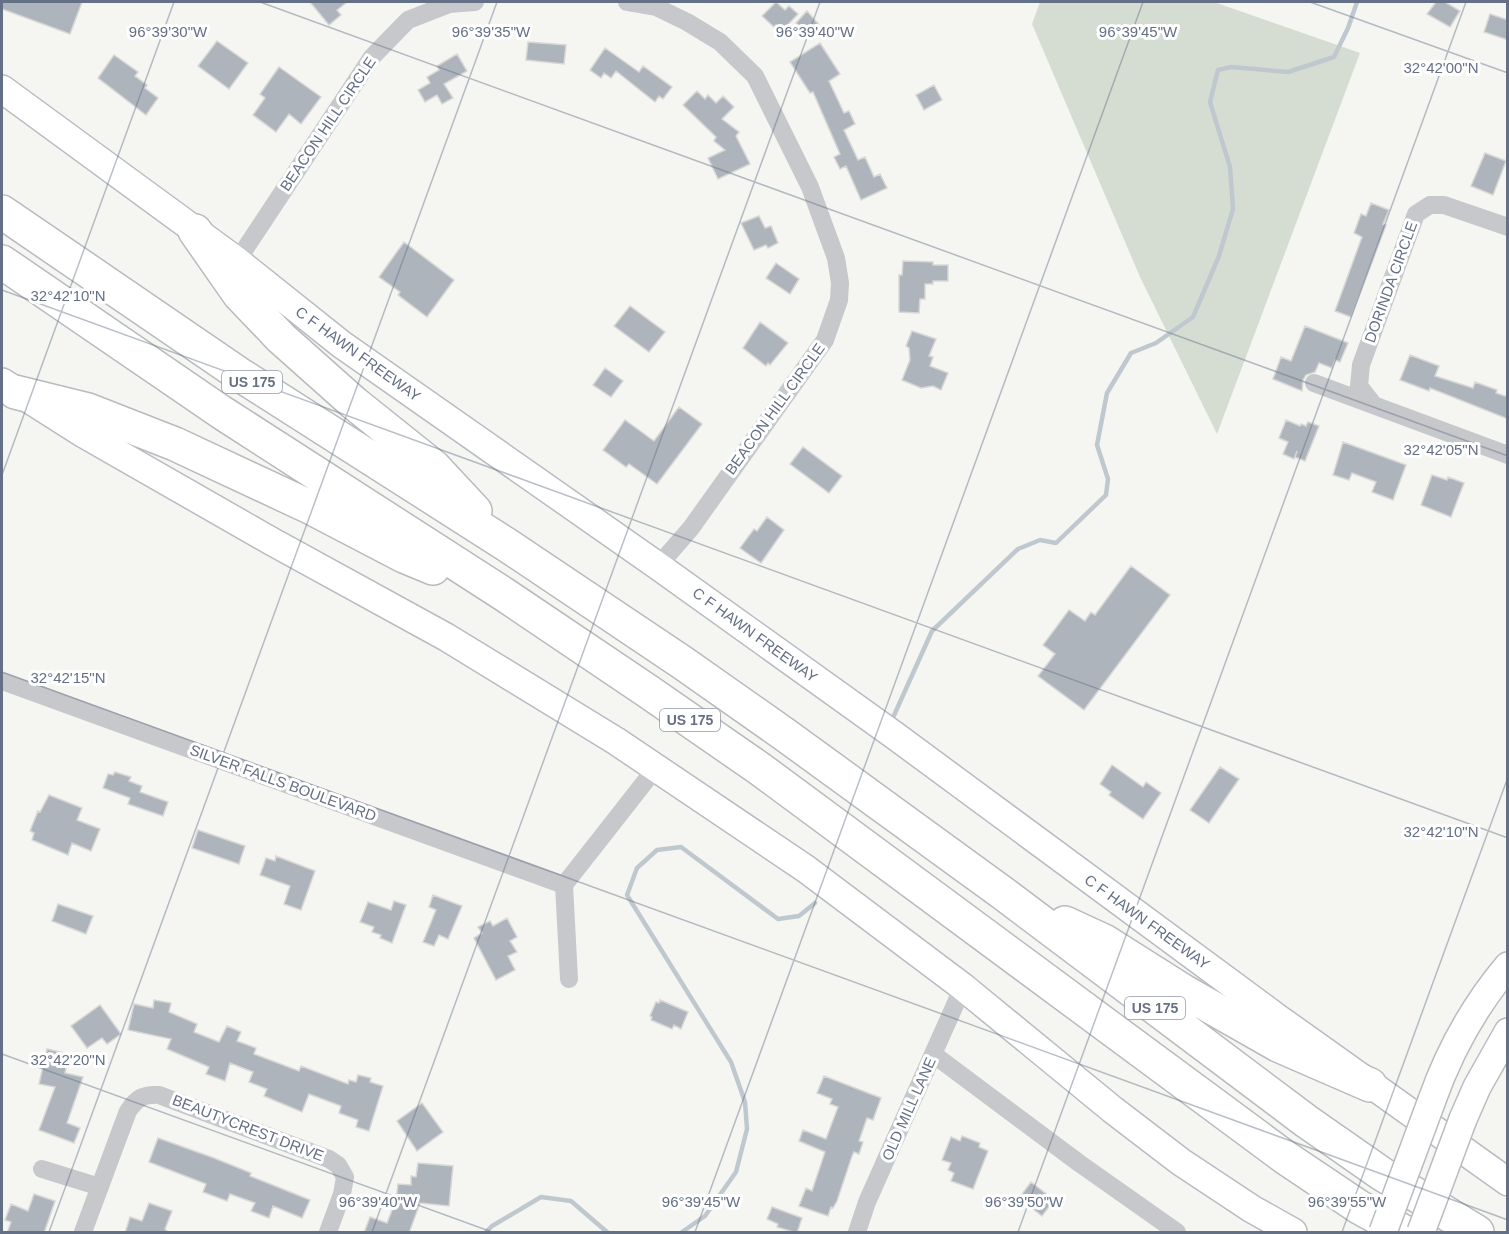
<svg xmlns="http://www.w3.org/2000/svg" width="1509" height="1234" font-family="Helvetica,sans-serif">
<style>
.green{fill:#d5ddd3}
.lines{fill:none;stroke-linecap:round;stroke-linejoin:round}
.stream{stroke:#c0c8cf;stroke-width:4.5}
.building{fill:#aeb4bb;stroke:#d7d7d5;stroke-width:1.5}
.secondary-casing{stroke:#b8bbc1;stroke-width:30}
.highway-casing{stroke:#b8babe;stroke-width:36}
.street{stroke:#c6c8cc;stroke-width:18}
.secondary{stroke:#fff;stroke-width:27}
.highway{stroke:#fff;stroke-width:33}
.secondary-bridge-casing{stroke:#b8bbc1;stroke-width:30;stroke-linecap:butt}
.secondary-bridge{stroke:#fff;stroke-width:27}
.ticks{fill:none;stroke:#647085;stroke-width:1.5;stroke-opacity:0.45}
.labels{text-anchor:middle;stroke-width:6;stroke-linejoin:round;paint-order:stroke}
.shield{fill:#fff;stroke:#929baa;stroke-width:1.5}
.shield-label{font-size:14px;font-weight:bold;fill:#647085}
.street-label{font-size:15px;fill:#647085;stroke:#fff}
.ticks-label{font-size:15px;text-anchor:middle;fill:#647085;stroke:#fff;stroke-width:6;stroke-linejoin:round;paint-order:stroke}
</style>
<rect width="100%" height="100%" fill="#f5f6f2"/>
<path class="green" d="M 1040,2 L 1214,2 L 1360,53 L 1217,434 L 1140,277 L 1032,24 Z"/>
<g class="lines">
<path class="stream" d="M 891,722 L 932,631 L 1018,549 L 1040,540 L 1056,543 L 1106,495 L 1108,479 L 1097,445 L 1107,393 L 1131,353 L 1156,343 L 1193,317 L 1219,256 L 1233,209 L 1230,167 L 1210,102 L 1218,70 L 1231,67 L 1288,72 L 1334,57 L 1348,28 L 1357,2
M 486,1232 L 492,1226 L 541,1197 L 571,1201 L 607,1232
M 682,1232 L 705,1216 L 736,1172 L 747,1129 L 745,1102 L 731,1062 L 627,895 L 637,868 L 657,850 L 681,847 L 778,919 L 799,916 L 815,903"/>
</g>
<path class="building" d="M 2,2 L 82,2 L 70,34 L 2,9 Z
M 310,2 L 347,2 L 337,10 L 341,15 L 329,25 Z
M 776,2 L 785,10 L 789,6 L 798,14 L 782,31 L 776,25 L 774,27 L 762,16 Z
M 1436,2 L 1445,2 L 1460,11 L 1450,27 L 1427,14 Z
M 807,11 L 820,26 L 810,36 L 796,23 Z
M 1490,14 L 1508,20 L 1508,40 L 1484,32 Z
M 217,41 L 248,63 L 229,89 L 198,66 Z
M 528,42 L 566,45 L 564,64 L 526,60 Z
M 820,43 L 840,74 L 829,81 L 844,113 L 849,111 L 855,124 L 844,130 L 858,160 L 865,157 L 874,177 L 880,174 L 887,188 L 861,200 L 846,166 L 840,169 L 834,157 L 840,154 L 813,92 L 810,93 L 790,62 Z
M 605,48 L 639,72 L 643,66 L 672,87 L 663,99 L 659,96 L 655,102 L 616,71 L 611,78 L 604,73 L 601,78 L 590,70 Z
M 457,54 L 467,71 L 444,84 L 453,98 L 442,104 L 437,95 L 425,102 L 418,90 L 430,83 L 427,77 L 439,70 L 437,66 Z
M 114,55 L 138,72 L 135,76 L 147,85 L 145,88 L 158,98 L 146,115 L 98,78 Z
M 279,67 L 321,97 L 301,124 L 289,114 L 276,132 L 253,115 L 265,98 L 260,94 Z
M 934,85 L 942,100 L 924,110 L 916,95 Z
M 697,91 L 705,99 L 708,95 L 716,103 L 723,96 L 734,107 L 722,119 L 739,132 L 736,136 L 750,164 L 718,179 L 708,158 L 725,150 L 714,141 L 716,137 L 683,105 Z
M 1485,153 L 1506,161 L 1493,195 L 1471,186 Z
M 1371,203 L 1389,210 L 1383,224 L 1386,225 L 1351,317 L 1335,311 L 1362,237 L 1354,233 L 1361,214 L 1366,216 Z
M 759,216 L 765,228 L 771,226 L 778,243 L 768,248 L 766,245 L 754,250 L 741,223 Z
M 404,242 L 454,280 L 427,317 L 398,295 L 400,292 L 379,277 Z
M 903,261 L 933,262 L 933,265 L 948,265 L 948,281 L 933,281 L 933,284 L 925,284 L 925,299 L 920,299 L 919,313 L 899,312 L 899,275 L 902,275 Z
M 776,263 L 799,279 L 790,294 L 766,278 Z
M 630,306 L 665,332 L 649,352 L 614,326 Z
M 760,322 L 788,343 L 770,365 L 768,363 L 766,366 L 743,348 Z
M 1305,326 L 1348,343 L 1340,362 L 1335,360 L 1332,368 L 1319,363 L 1315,372 L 1306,375 L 1303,380 L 1302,391 L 1273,379 L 1281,357 L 1291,361 Z
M 912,331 L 936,339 L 929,356 L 933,357 L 930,366 L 948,373 L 941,390 L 933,386 L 921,388 L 902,380 L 910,360 L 909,348 L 906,346 Z
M 1410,355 L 1439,366 L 1435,376 L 1473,388 L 1475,382 L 1497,390 L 1496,393 L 1508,397 L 1508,419 L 1430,388 L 1429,391 L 1400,380 Z
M 605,368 L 623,381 L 611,397 L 593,385 Z
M 679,407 L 702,424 L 657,484 L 629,464 L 626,467 L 603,450 L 625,420 L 654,441 Z
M 1286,420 L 1300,426 L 1301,424 L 1306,426 L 1308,422 L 1319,426 L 1305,461 L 1295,457 L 1297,451 L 1294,459 L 1283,454 L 1288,442 L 1279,438 Z
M 1343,442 L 1406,465 L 1393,500 L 1372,492 L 1376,482 L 1352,473 L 1349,480 L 1333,475 Z
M 803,447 L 842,476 L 829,493 L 790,464 Z
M 1432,475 L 1447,480 L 1448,477 L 1464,483 L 1451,517 L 1421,505 Z
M 767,517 L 784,530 L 761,563 L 740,548 L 754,529 L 757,531 Z
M 1131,566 L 1170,595 L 1084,710 L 1038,676 L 1055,654 L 1043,645 L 1069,610 L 1085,621 L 1091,612 L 1095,615 Z
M 1112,765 L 1143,787 L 1146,782 L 1161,793 L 1143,819 L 1109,795 L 1111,792 L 1100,784 Z
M 1220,767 L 1239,779 L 1209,823 L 1190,810 Z
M 115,772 L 131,777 L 129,781 L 142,786 L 140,792 L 168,802 L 163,816 L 128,804 L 130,798 L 103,788 L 108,774 L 113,775 Z
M 49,795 L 82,808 L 77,820 L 100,829 L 91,851 L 72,843 L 68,855 L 32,840 L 34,833 L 30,831 L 38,811 L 40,812 Z
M 198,830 L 245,846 L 239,864 L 192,848 Z
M 276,856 L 315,871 L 301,910 L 284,904 L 290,886 L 260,875 L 266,858 L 275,861 Z
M 433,895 L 462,906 L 448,939 L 439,935 L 434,946 L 423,942 L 436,910 L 429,907 Z
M 394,901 L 406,905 L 392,943 L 380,938 L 381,935 L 372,932 L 374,927 L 360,922 L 368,902 L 391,910 Z
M 58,904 L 93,916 L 86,934 L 52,921 Z
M 507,918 L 517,937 L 510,941 L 517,952 L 508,956 L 515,970 L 496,980 L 474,938 L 482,933 L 478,927 L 490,921 L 493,926 Z
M 154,1000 L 171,1003 L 169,1012 L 197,1024 L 194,1032 L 219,1042 L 227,1026 L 241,1032 L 237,1041 L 256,1048 L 254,1054 L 299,1071 L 301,1066 L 348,1084 L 349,1080 L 356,1082 L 358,1075 L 371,1078 L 370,1082 L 383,1086 L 369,1131 L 356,1127 L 358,1120 L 339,1113 L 341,1106 L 309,1094 L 302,1112 L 264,1096 L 267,1089 L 249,1082 L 253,1072 L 230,1063 L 225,1081 L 206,1074 L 209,1067 L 167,1049 L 171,1039 L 128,1030 L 134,1004 L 153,1008 Z
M 660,1000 L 688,1012 L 681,1029 L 674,1025 L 672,1029 L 651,1020 L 652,1017 L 650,1016 L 656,1002 L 659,1003 Z
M 100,1005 L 121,1034 L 107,1044 L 102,1038 L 87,1048 L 71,1026 Z
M 47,1049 L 69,1054 L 65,1073 L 83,1077 L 67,1123 L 80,1128 L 74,1143 L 39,1130 L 55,1087 L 39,1084 Z
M 824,1076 L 881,1098 L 873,1120 L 867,1118 L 859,1141 L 863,1142 L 859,1154 L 854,1152 L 852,1156 L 837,1201 L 833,1208 L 831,1207 L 828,1216 L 799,1206 L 806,1188 L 812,1191 L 825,1152 L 799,1141 L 803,1130 L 826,1139 L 838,1107 L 830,1104 L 832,1099 L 817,1093 Z
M 422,1103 L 443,1132 L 417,1151 L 397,1121 Z
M 962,1136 L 980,1143 L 979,1147 L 988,1151 L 973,1189 L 951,1181 L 954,1173 L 948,1170 L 951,1163 L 942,1160 L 951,1137 L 960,1141 Z
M 158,1138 L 214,1158 L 251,1173 L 250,1176 L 310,1200 L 302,1218 L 273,1206 L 269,1218 L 251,1211 L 255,1203 L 230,1194 L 227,1201 L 203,1192 L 206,1184 L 149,1162 Z
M 418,1163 L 453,1166 L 449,1206 L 420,1203 L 409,1233 L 364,1233 L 370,1217 L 387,1223 L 396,1200 L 398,1184 L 411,1185 L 411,1176 L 416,1177 Z
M 1031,1182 L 1054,1200 L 1042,1216 L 1019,1198 Z
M 34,1194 L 55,1201 L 44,1233 L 7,1233 L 11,1222 L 5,1220 L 11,1204 L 28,1211 Z
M 149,1203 L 172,1211 L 165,1229 L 169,1233 L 125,1233 L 130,1217 L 142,1221 Z
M 772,1207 L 802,1218 L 797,1233 L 777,1227 L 778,1224 L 767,1219 Z"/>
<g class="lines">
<defs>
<path id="secondary" d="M 2,89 L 237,261 L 341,344 L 658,566 L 894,735 L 1279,1019 L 1508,1182
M 2,382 L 84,434 L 271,541 L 446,637 L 616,741 L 806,869 L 963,987 L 1113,1110 L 1181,1162 L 1252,1209 L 1293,1232
M 1432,1100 C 1449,1052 1475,1005 1508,966
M 1463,1119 L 1477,1087 L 1508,1032"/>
<path id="highway" d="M 2,212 L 242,376 L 507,545 L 683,663 L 784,734 L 1004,894 L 1306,1121 L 1382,1174 L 1477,1232
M 195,231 L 239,294 L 281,338 L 354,403 L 434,467 L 475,511
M 2,262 L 221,412 L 505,595 L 646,690 L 760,769 L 1286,1158 L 1359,1207 L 1404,1232
M 15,392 L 88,410 L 175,444 L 312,508 L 404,556 L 433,568
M 1065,923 L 1104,941 L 1183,991 L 1278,1045 L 1370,1085"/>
</defs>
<use href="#secondary" class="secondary-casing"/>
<use href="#highway" class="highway-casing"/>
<path class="street" d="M 627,2 L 656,7 L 687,22 L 720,42 L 755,76 L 810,187 L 836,258 L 840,283 L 839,300 L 825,340 L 691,528 L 658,566
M 237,261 L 372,57 L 408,20 L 449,4 L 475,2
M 1314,383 L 1508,455
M 1374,405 L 1359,386 L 1361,365 L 1416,214 L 1430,205 L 1444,205 L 1508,227
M 2,681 L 564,885
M 569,979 L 564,885 L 655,769
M 933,1054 L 1079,1163 L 1177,1232
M 42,1169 L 100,1187
M 83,1232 L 128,1111 C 137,1098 143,1094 159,1095 L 329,1159 L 338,1165 L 345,1177 L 342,1194 L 328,1232
M 857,1232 L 867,1202 L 963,987"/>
<use href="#secondary" class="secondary"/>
<use href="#highway" class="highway"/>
<defs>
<path id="secondary-bridge" d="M 1383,1232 L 1432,1100
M 1421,1232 L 1463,1119"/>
</defs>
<use href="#secondary-bridge" class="secondary-bridge-casing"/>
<use href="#secondary-bridge" class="secondary-bridge"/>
</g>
<path class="ticks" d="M 260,2 L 1508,456M 1310,2 L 1508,73M 2,290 L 1508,838M 2,475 L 174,2M 2,672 L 1508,1220M 2,1054 L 492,1232M 49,1232 L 497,2M 372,1232 L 820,2M 695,1232 L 1143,2M 1018,1232 L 1466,2M 1342,1232 L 1508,777"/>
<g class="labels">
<g class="shield">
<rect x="222" y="371" width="60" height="22" rx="4.5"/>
<rect x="660" y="709" width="60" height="22" rx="4.5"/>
<rect x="1125" y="997" width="60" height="22" rx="4.5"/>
</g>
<g class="shield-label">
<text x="252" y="387">US 175</text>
<text x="690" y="725">US 175</text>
<text x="1155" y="1013">US 175</text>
</g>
<g class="street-label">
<text transform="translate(328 124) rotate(-56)" y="5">BEACON HILL CIRCLE</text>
<text transform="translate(1391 282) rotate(-70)" y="5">DORINDA CIRCLE</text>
<text transform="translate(358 354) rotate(36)" y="5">C F HAWN FREEWAY</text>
<text transform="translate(775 409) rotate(-54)" y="5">BEACON HILL CIRCLE</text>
<text transform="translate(755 635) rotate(36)" y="5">C F HAWN FREEWAY</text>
<text transform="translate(283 783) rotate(20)" y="5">SILVER FALLS BOULEVARD</text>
<text transform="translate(1147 922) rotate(36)" y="5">C F HAWN FREEWAY</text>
<text transform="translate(909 1109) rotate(-66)" y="5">OLD MILL LANE</text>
<text transform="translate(248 1128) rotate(21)" y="5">BEAUTYCREST DRIVE</text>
</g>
</g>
<g class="ticks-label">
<text x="168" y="37">96°39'30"W</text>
<text x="491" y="37">96°39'35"W</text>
<text x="815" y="37">96°39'40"W</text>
<text x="1138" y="37">96°39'45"W</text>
<text x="1441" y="73">32°42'00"N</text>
<text x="68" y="301">32°42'10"N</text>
<text x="1441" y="455">32°42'05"N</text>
<text x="68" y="683">32°42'15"N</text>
<text x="1441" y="837">32°42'10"N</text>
<text x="68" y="1065">32°42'20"N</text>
<text x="378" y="1207">96°39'40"W</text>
<text x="701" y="1207">96°39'45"W</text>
<text x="1024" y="1207">96°39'50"W</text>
<text x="1347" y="1207">96°39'55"W</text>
</g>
<rect width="1509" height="1234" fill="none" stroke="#647085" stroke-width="6"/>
</svg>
